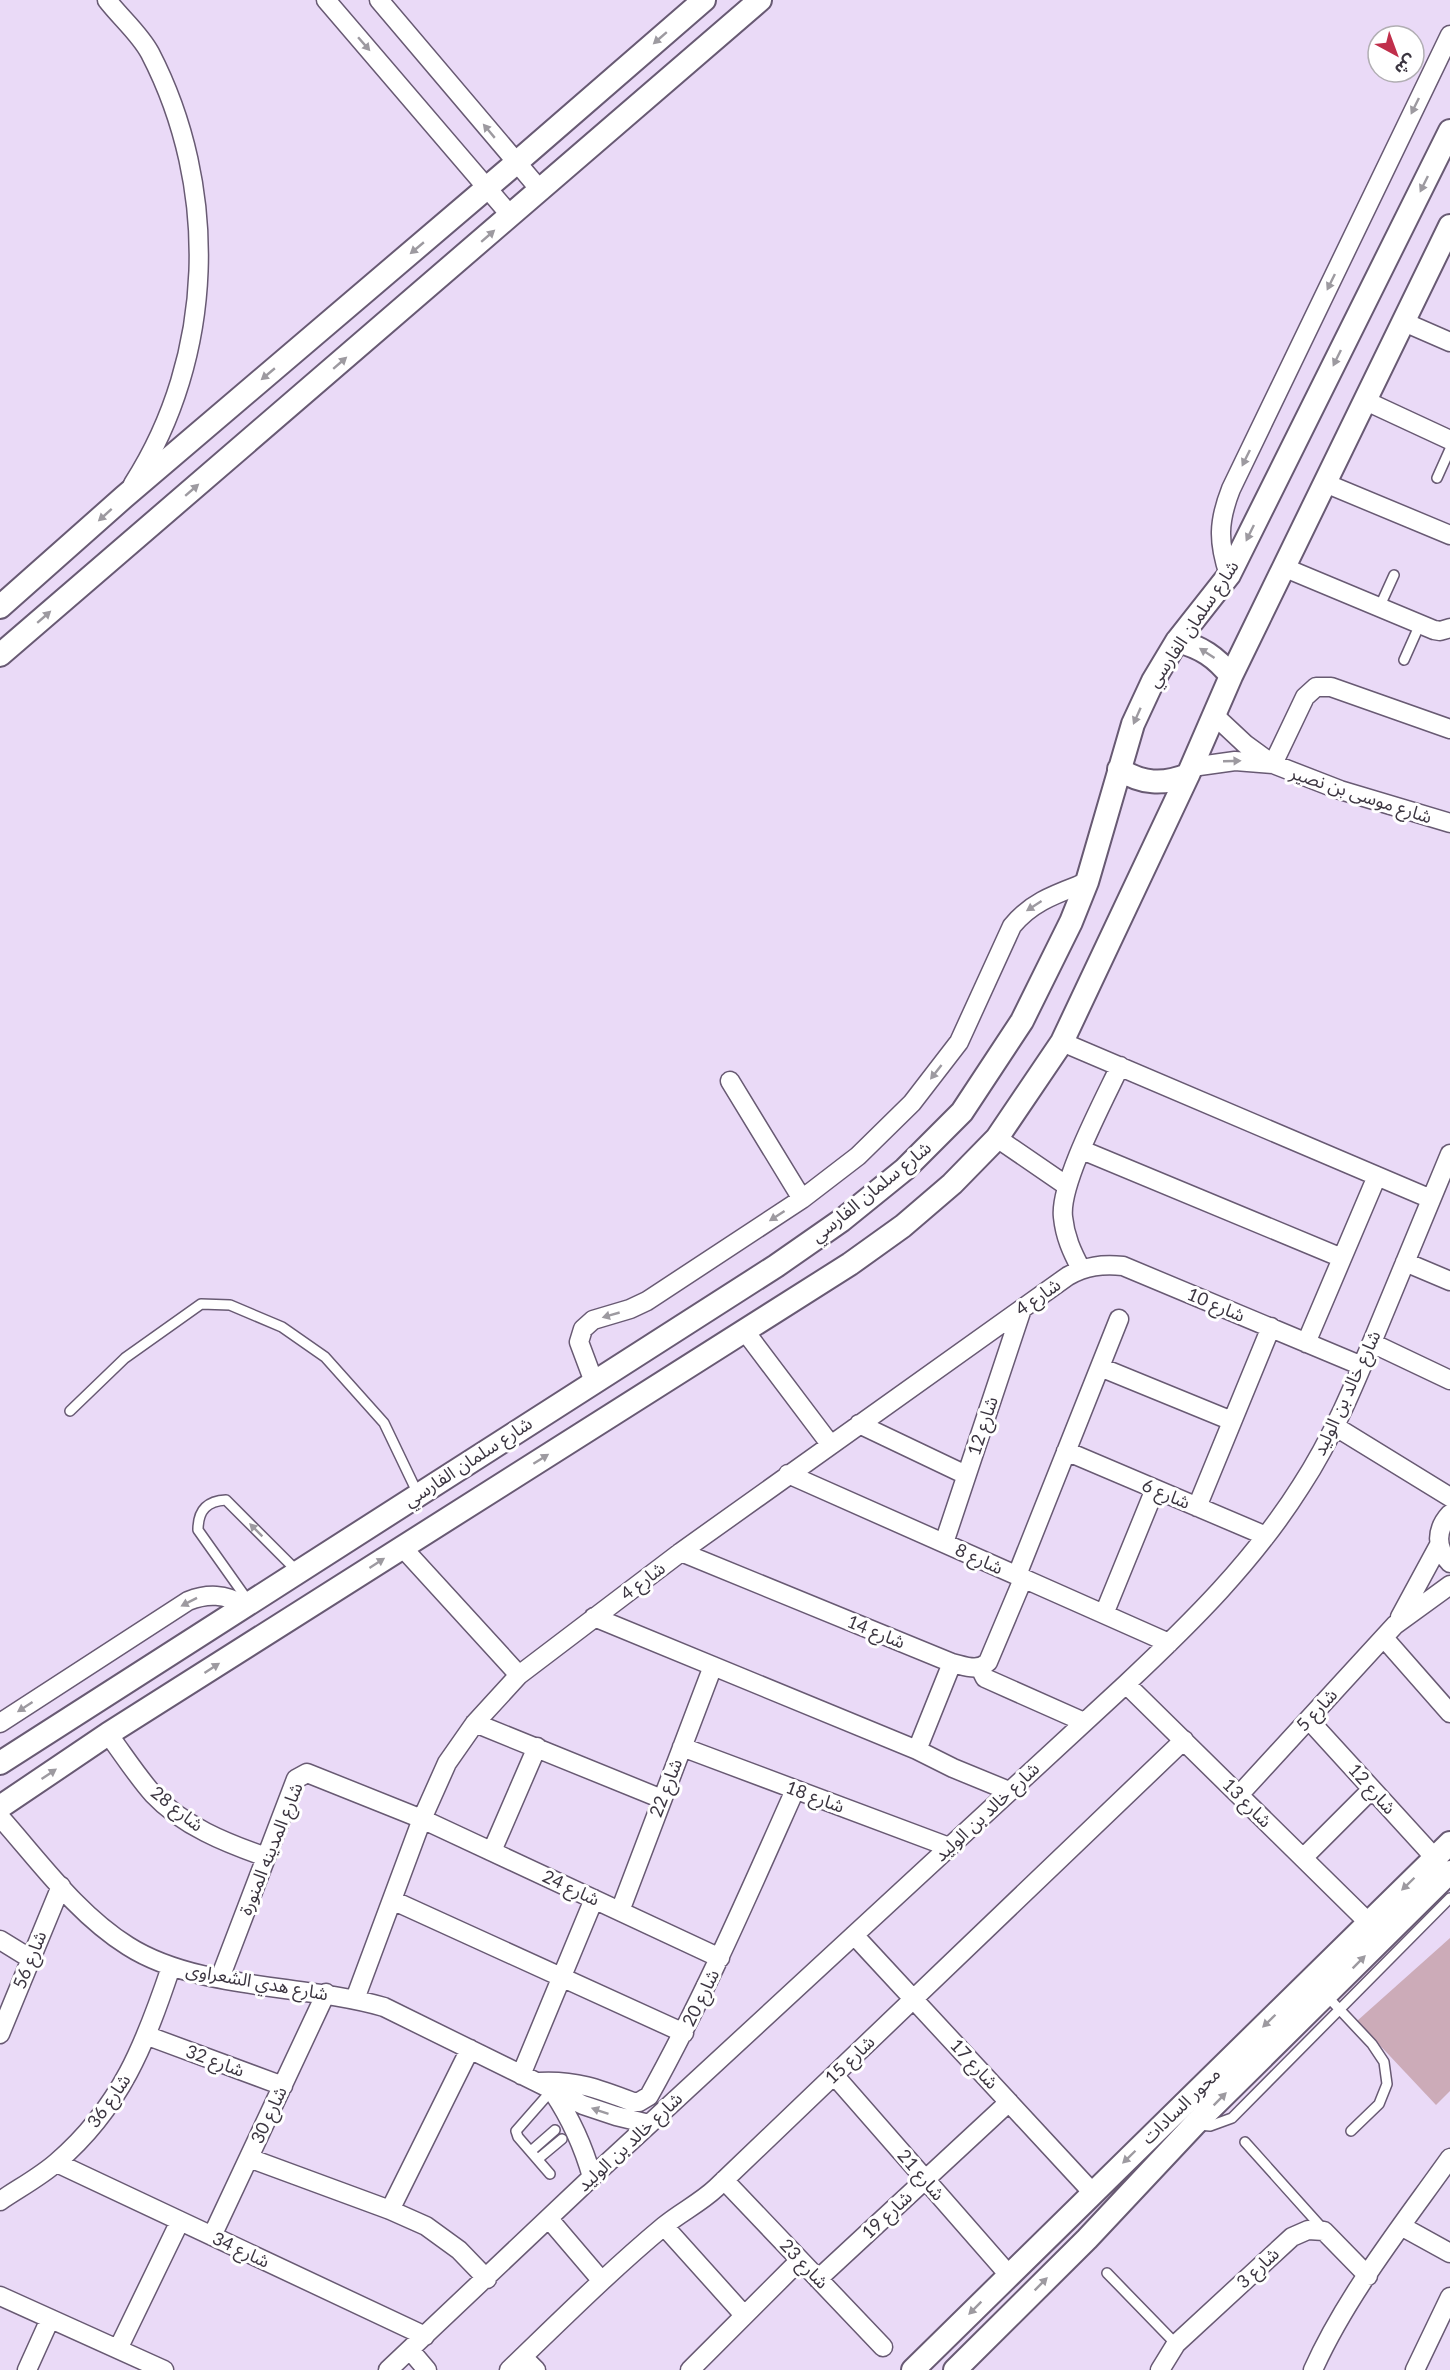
<svg xmlns="http://www.w3.org/2000/svg" width="1450" height="2370" font-family="Lato,'Noto Sans Arabic',sans-serif">
<style>
.building{fill:#ccabb8}
.lines{fill:none;stroke-linecap:round;stroke-linejoin:round}
.service-casing{stroke:#685a73;stroke-width:12}
.minor-casing{stroke:#685a73;stroke-width:21}
.tertiary-casing{stroke:#685a73;stroke-width:26}
.service{stroke:#fff;stroke-width:9}
.minor{stroke:#fff;stroke-width:18}
.tertiary{stroke:#fff;stroke-width:22}
.oneway{fill:#9d9aa0}
.labels{text-anchor:middle;stroke-width:6;stroke-linejoin:round;paint-order:stroke}
.street-label{font-size:18px;fill:#3b3540;stroke:#fff}
</style>
<rect width="100%" height="100%" fill="#eadaf7"/>
<path class="building" d="M 1450,1938 L 1450,2091 L 1436,2105 L 1357,2021 Z"/>
<g class="lines">
<defs>
<path id="service" d="M 1437,478 L 1450,449
M 1379,608 L 1394,575
M 1404,660 L 1420,624
M 70,1411 L 125,1358 L 201,1304 L 230,1305 L 282,1327 L 325,1357 L 384,1423 L 418,1494
M 249,1602 L 198,1530 C 198,1510 207,1501 226,1500 L 297,1571
M 1326,1995 L 1372,2044 L 1384,2062 L 1387,2084 L 1379,2104 L 1351,2131
M 1199,2125 L 1210,2126 L 1232,2118 L 1450,1898
M 1245,2142 L 1323,2229
M 531,2151 L 555,2130
M 538,2159 L 562,2139
M 550,2174 L 518,2137 L 516,2131 L 552,2090
M 1107,2273 L 1176,2344"/>
<path id="minor" d="M 107,0 C 120,17 140,34 150,53 C 220,188 215,356 133,484
M 326,0 L 511,216
M 379,0 L 541,191
M 1404,322 L 1450,342
M 1366,401 L 1450,440
M 1325,483 L 1450,535
M 1283,567 L 1434,630 L 1440,631 L 1450,628
M 1229,575 C 1218,542 1218,522 1231,489 L 1450,35
M 1214,715 L 1245,744 L 1271,763
M 1273,764 L 1305,697 L 1316,687 L 1331,687 L 1450,729
M 1192,767 L 1235,761 L 1273,764 L 1340,790 L 1450,823
M 1062,1042 L 1431,1199
M 730,1081 L 802,1199
M 997,1138 L 1067,1186
M 1082,1150 L 1342,1258
M 1405,1262 L 1450,1281
M 1081,1269 C 1072,1252 1065,1237 1063,1217 C 1059,1184 1104,1100 1120,1066
M 744,1330 L 830,1444
M 1306,1343 L 1377,1176
M 1372,1343 L 1450,1380
M 1100,1367 L 1232,1421
M 594,1382 L 579,1342 L 583,1329 L 593,1320 L 630,1309 L 647,1301 L 802,1199 L 858,1156 L 912,1103 L 959,1042 L 1012,926 C 1032,901 1059,893 1087,882
M 859,1424 L 966,1475
M 1336,1427 L 1450,1497
M 1066,1451 L 1266,1536
M 788,1474 L 1169,1643
M 1197,1507 L 1271,1327
M 1450,1514 C 1436,1529 1435,1548 1450,1563
M 944,1543 L 1022,1309
M 402,1547 L 519,1675
M 681,1552 L 952,1663 C 965,1666 978,1672 988,1662 L 1023,1579
M 1017,1575 L 1119,1319
M 1104,1614 L 1155,1489
M 594,1617 L 917,1750 L 953,1768 L 1009,1791
M 1400,1617 L 1439,1545
M 1384,1638 L 1450,1713
M 980,1668 L 985,1678 L 1084,1722
M 1126,1684 L 1369,1923
M 1309,1720 L 1435,1858
M 0,1723 L 188,1601 C 208,1593 225,1594 244,1605
M 475,1723 L 662,1799
M 108,1734 C 123,1754 137,1776 153,1794 C 183,1826 226,1843 266,1857
M 682,1747 L 949,1847
M 917,1750 L 952,1663
M 1239,1795 L 1395,1625 L 1450,1585
M 0,1817 C 40,1862 77,1914 128,1946 C 197,1990 305,1984 384,2007 L 583,2105 L 616,2116 L 649,2124
M 492,1851 L 537,1747
M 1303,1858 L 1372,1789
M 392,1900 L 684,2033
M 620,1911 L 713,1666
M 854,1935 L 1093,2193
M 0,1940 L 31,1959
M 220,1978 L 296,1779 L 307,1773 L 422,1819 L 720,1958
M 355,1999 L 422,1819 L 447,1763 L 475,1723 L 519,1675 L 681,1552 L 1068,1276 C 1086,1266 1102,1264 1123,1266 L 1362,1366
M 0,2034 L 61,1886
M 148,2036 L 283,2086
M 521,2075 L 594,1899
M 834,2075 L 1009,2275
M 539,2082 C 576,2080 599,2089 633,2102 L 639,2102 L 649,2096 C 704,1997 749,1893 795,1790
M 553,2092 C 571,2119 583,2145 592,2177
M 249,2158 L 390,2210 L 426,2226 L 459,2250 L 487,2279
M 57,2163 L 425,2336
M 724,2180 L 883,2347
M 0,2201 C 19,2188 40,2177 57,2162 C 121,2107 145,2044 171,1967
M 390,2210 L 470,2049
M 549,2219 L 601,2280
M 664,2226 L 744,2315
M 1401,2226 L 1450,2253
M 212,2236 L 326,1993
M 818,2279 L 1009,2102
M 0,2296 L 164,2370
M 118,2349 L 180,2221
M 410,2350 L 427,2370
M 523,2357 L 536,2370
M 27,2370 L 50,2319
M 388,2370 L 592,2177 L 1126,1684 C 1191,1623 1253,1562 1301,1486 C 1335,1434 1358,1376 1382,1318 C 1404,1264 1427,1209 1450,1154
M 509,2370 C 560,2321 610,2271 664,2226 C 681,2212 700,2203 716,2188 L 1184,1740
M 690,2370 L 800,2260
M 1160,2370 L 1176,2344 L 1292,2237 L 1308,2230 L 1324,2231 L 1368,2276
M 1313,2370 C 1346,2296 1403,2224 1450,2158
M 1415,2370 L 1450,2297"/>
<path id="tertiary" d="M 0,607 L 124,497 L 516,163 L 704,0
M 1177,641 C 1201,647 1216,657 1231,676
M 0,655 L 760,0
M 1119,769 C 1142,784 1163,785 1188,775
M 0,1763 L 776,1266 L 842,1220 L 905,1169 L 962,1112 L 1022,1021 L 1071,922 L 1087,882 L 1133,724 L 1153,681 L 1177,641 L 1229,575 L 1450,131
M 0,1807 L 108,1734 L 850,1264 L 903,1226 L 952,1184 L 997,1138 L 1062,1042 L 1188,775 L 1231,676 L 1450,226
M 913,2370 L 1450,1843
M 955,2370 L 1087,2239 L 1194,2125 L 1450,1872"/>
</defs>
<use href="#service" class="service-casing"/>
<use href="#minor" class="minor-casing"/>
<use href="#tertiary" class="tertiary-casing"/>
<use href="#service" class="service"/>
<use href="#minor" class="minor"/>
<use href="#tertiary" class="tertiary"/>
</g>
<defs><path id="oneway-solid" d="M-6-.8H1V-3.2L6.5 0L1 3.2V.8H-6Z" transform="scale(1.5)"/></defs>
<g class="oneway">
<use href="#oneway-solid" transform="translate(660 38) rotate(139)"/>
<use href="#oneway-solid" transform="translate(364 44) rotate(49)"/>
<use href="#oneway-solid" transform="translate(1415 106) rotate(116)"/>
<use href="#oneway-solid" transform="translate(489 131) rotate(-130)"/>
<use href="#oneway-solid" transform="translate(1424 184) rotate(116)"/>
<use href="#oneway-solid" transform="translate(488 236) rotate(-41)"/>
<use href="#oneway-solid" transform="translate(417 248) rotate(140)"/>
<use href="#oneway-solid" transform="translate(1331 282) rotate(116)"/>
<use href="#oneway-solid" transform="translate(1337 358) rotate(116)"/>
<use href="#oneway-solid" transform="translate(340 363) rotate(-41)"/>
<use href="#oneway-solid" transform="translate(268 374) rotate(140)"/>
<use href="#oneway-solid" transform="translate(1246 458) rotate(116)"/>
<use href="#oneway-solid" transform="translate(192 490) rotate(-41)"/>
<use href="#oneway-solid" transform="translate(105 515) rotate(138)"/>
<use href="#oneway-solid" transform="translate(1250 533) rotate(116)"/>
<use href="#oneway-solid" transform="translate(44 617) rotate(-41)"/>
<use href="#oneway-solid" transform="translate(1207 653) rotate(-147)"/>
<use href="#oneway-solid" transform="translate(1137 716) rotate(114)"/>
<use href="#oneway-solid" transform="translate(1232 761) rotate(-2)"/>
<use href="#oneway-solid" transform="translate(1034 906) rotate(147)"/>
<use href="#oneway-solid" transform="translate(936 1072) rotate(128)"/>
<use href="#oneway-solid" transform="translate(777 1216) rotate(147)"/>
<use href="#oneway-solid" transform="translate(611 1315) rotate(164)"/>
<use href="#oneway-solid" transform="translate(541 1459) rotate(-32)"/>
<use href="#oneway-solid" transform="translate(256 1530) rotate(-135)"/>
<use href="#oneway-solid" transform="translate(377 1563) rotate(-33)"/>
<use href="#oneway-solid" transform="translate(189 1602) rotate(153)"/>
<use href="#oneway-solid" transform="translate(212 1668) rotate(-33)"/>
<use href="#oneway-solid" transform="translate(25 1707) rotate(147)"/>
<use href="#oneway-solid" transform="translate(49 1774) rotate(-34)"/>
<use href="#oneway-solid" transform="translate(1408 1884) rotate(136)"/>
<use href="#oneway-solid" transform="translate(1359 1962) rotate(-45)"/>
<use href="#oneway-solid" transform="translate(1269 2021) rotate(136)"/>
<use href="#oneway-solid" transform="translate(1220 2099) rotate(-45)"/>
<use href="#oneway-solid" transform="translate(600 2111) rotate(-161)"/>
<use href="#oneway-solid" transform="translate(1129 2157) rotate(136)"/>
<use href="#oneway-solid" transform="translate(1041 2284) rotate(-45)"/>
<use href="#oneway-solid" transform="translate(975 2308) rotate(135)"/>
</g>
<g class="labels">
<g class="street-label">
<text transform="translate(1193 624) rotate(-56)" y="6">شارع سلمان الفارسي</text>
<text transform="translate(1361 795) rotate(18)" y="6">شارع موسى بن نصير</text>
<text transform="translate(871 1192) rotate(-39)" y="6">شارع سلمان الفارسي</text>
<text transform="translate(1038 1297) rotate(-35)" y="6">شارع 4</text>
<text transform="translate(1216 1305) rotate(23)" y="6">شارع 10</text>
<text transform="translate(1347 1393) rotate(-65)" y="6">شارع خالد بن الوليد</text>
<text transform="translate(983 1426) rotate(-72)" y="6">شارع 12</text>
<text transform="translate(468 1462) rotate(-33)" y="6">شارع سلمان الفارسي</text>
<text transform="translate(1166 1494) rotate(23)" y="6">شارع 6</text>
<text transform="translate(979 1559) rotate(24)" y="6">شارع 8</text>
<text transform="translate(643 1581) rotate(-37)" y="6">شارع 4</text>
<text transform="translate(876 1632) rotate(22)" y="6">شارع 14</text>
<text transform="translate(1317 1710) rotate(-47)" y="6">شارع 5</text>
<text transform="translate(666 1788) rotate(-69)" y="6">شارع 22</text>
<text transform="translate(1372 1789) rotate(48)" y="6">شارع 12</text>
<text transform="translate(815 1797) rotate(20)" y="6">شارع 18</text>
<text transform="translate(1247 1803) rotate(45)" y="6">شارع 13</text>
<text transform="translate(177 1809) rotate(38)" y="6">شارع 28</text>
<text transform="translate(987 1812) rotate(-43)" y="6">شارع خالد بن الوليد</text>
<text transform="translate(271 1849) rotate(-68)" y="6">شارع المدينه المنورة</text>
<text transform="translate(571 1888) rotate(25)" y="6">شارع 24</text>
<text transform="translate(30 1960) rotate(-68)" y="6">شارع 56</text>
<text transform="translate(257 1982) rotate(10)" y="6">شارع هدي الشعراوى</text>
<text transform="translate(701 1998) rotate(-64)" y="6">شارع 20</text>
<text transform="translate(850 2060) rotate(-44)" y="6">شارع 15</text>
<text transform="translate(215 2061) rotate(20)" y="6">شارع 32</text>
<text transform="translate(974 2064) rotate(47)" y="6">شارع 17</text>
<text transform="translate(109 2101) rotate(-55)" y="6">شارع 36</text>
<text transform="translate(1181 2106) rotate(-44)" y="6">محور السادات</text>
<text transform="translate(269 2115) rotate(-65)" y="6">شارع 30</text>
<text transform="translate(630 2142) rotate(-43)" y="6">شارع خالد بن الوليد</text>
<text transform="translate(921 2175) rotate(49)" y="6">شارع 21</text>
<text transform="translate(887 2215) rotate(-43)" y="6">شارع 19</text>
<text transform="translate(241 2250) rotate(25)" y="6">شارع 34</text>
<text transform="translate(804 2264) rotate(46)" y="6">شارع 23</text>
<text transform="translate(1258 2268) rotate(-43)" y="6">شارع 3</text>
</g>
</g>
<g transform="translate(1396 54) rotate(139)"><circle r="28" fill="#ffffff" stroke="#b1aeb3" stroke-width="1.5"/>
<path d="M0-4.5L10 22L0 15L-10 22Z" fill="#c02f4b"/>
<text y="-9" font-size="16" font-weight="bold" text-anchor="middle" fill="#3b3540">ش</text>
</g>
</svg>
